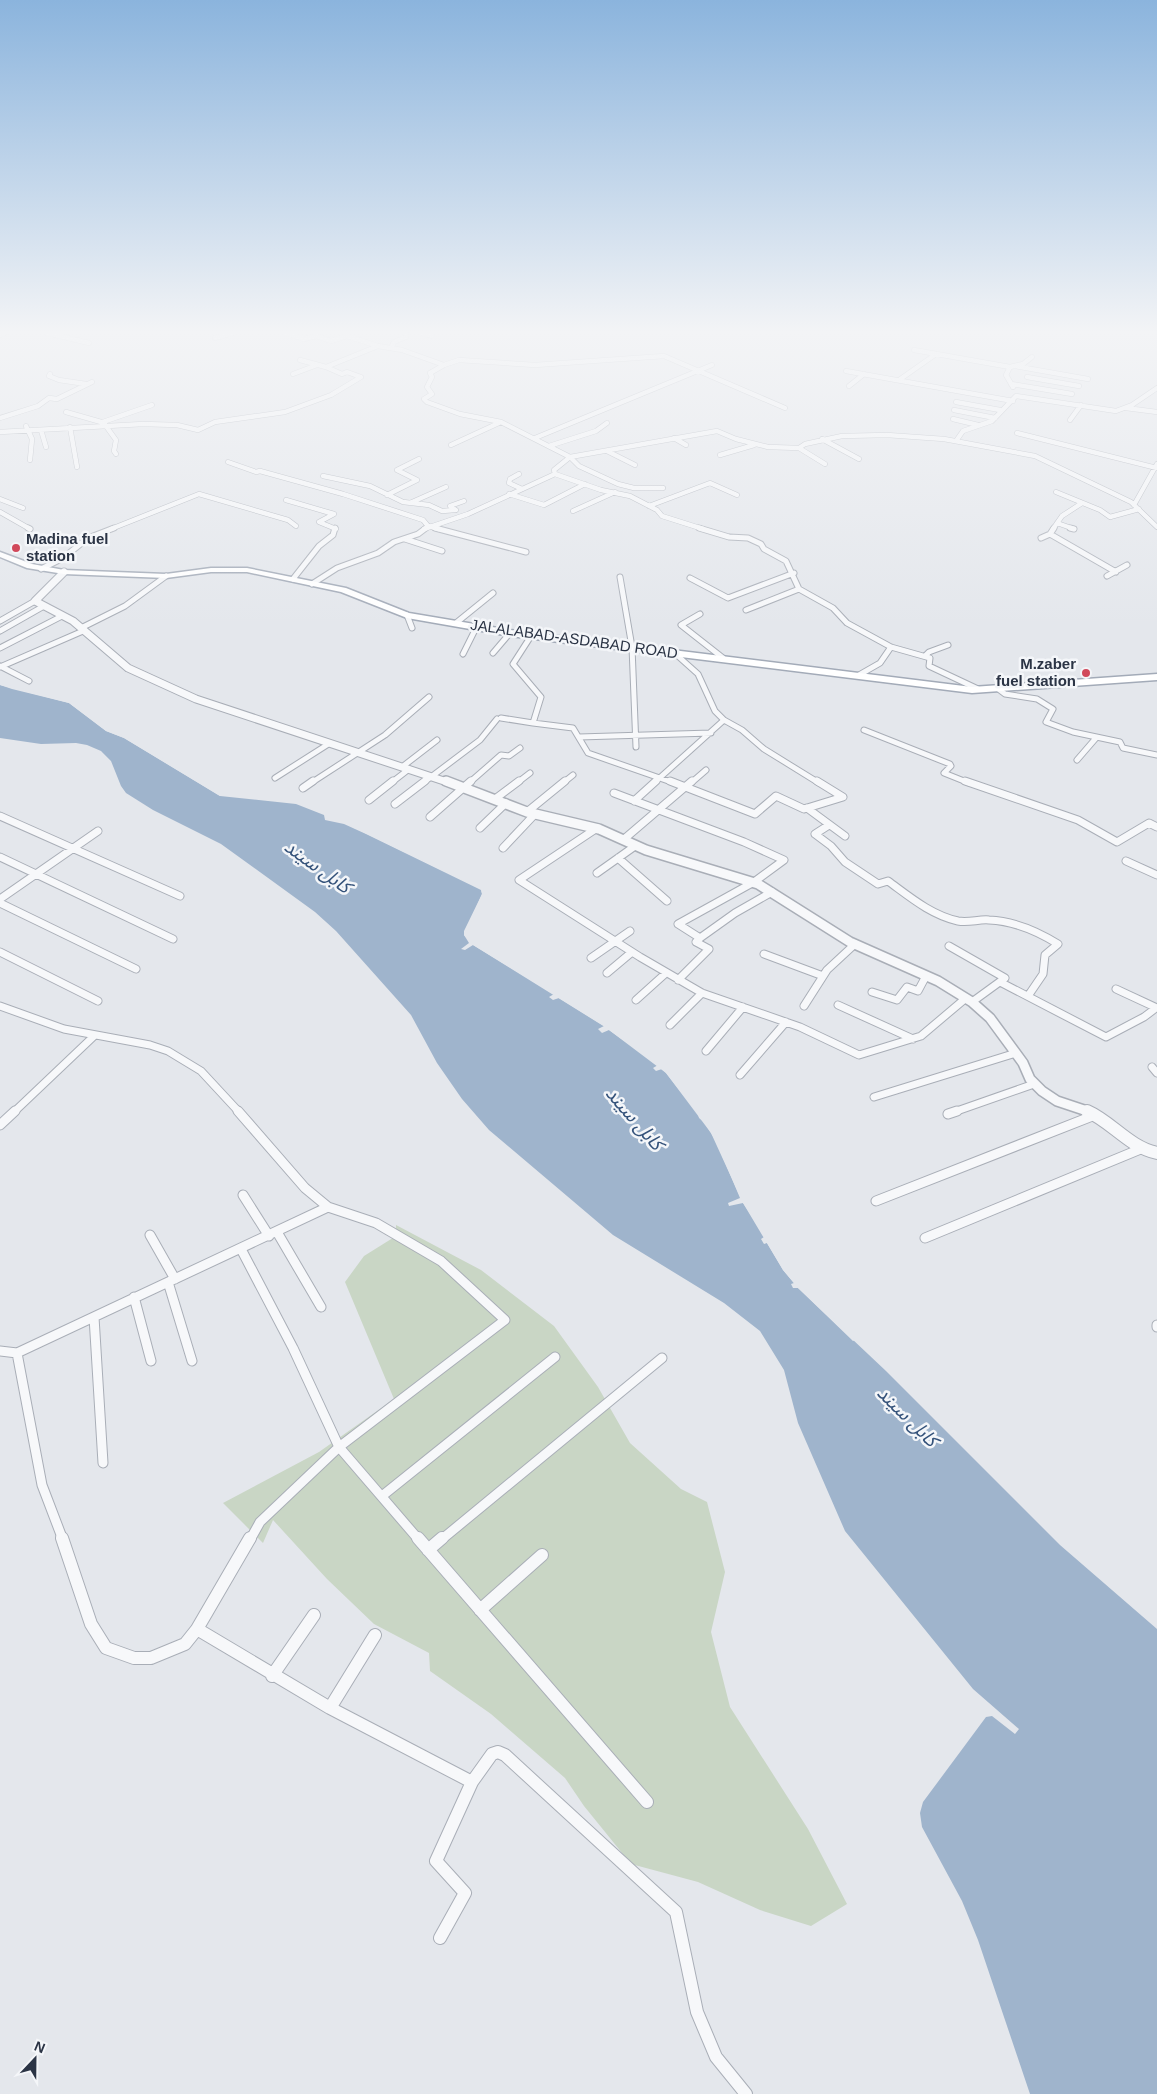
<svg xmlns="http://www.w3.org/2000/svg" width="1157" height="2094" font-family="Arial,'Noto Sans Arabic',sans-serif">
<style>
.green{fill:#c9d6c5}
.water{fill:#9fb4cc}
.pier{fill:#e4e7ec}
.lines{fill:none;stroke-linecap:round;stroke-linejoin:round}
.minor-far4-casing{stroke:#a9aeb7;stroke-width:5.5}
.minor-far3-casing{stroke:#a9aeb7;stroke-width:7}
.minor-far2-casing{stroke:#a9aeb7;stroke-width:9}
.minor-far1-casing{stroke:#a9aeb7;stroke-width:11}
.minor-casing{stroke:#a9aeb7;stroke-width:14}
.tertiary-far2-casing{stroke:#a9aeb7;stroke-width:9}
.tertiary-far1-casing{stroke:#a9aeb7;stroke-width:12}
.tertiary-casing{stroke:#a9aeb7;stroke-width:14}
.primary-casing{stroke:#a3abb8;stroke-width:3}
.minor-far4{stroke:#f7f8fa;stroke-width:4.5}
.minor-far3{stroke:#f7f8fa;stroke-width:5}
.minor-far2{stroke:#f7f8fa;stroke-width:7}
.minor-far1{stroke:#f7f8fa;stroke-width:9}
.minor{stroke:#f7f8fa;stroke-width:12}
.tertiary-far2{stroke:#f7f8fa;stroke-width:7}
.tertiary-far1{stroke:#f7f8fa;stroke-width:9}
.tertiary{stroke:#f7f8fa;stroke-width:12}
.primary{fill:#fff;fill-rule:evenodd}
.poi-dot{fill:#d1495b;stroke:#f4f6f9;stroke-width:2}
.labels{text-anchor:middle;stroke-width:5;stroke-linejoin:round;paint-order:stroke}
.far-poi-label{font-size:15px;font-weight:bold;fill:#2b3445;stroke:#f4f6f9;text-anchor:start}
.far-street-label{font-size:15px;fill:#2b3445;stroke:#f4f6f9}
.water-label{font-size:19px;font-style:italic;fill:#34527a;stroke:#f4f6f9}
</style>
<rect width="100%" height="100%" fill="#e4e7ec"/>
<path class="green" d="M 396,1225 L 481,1270 L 554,1326 L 598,1387 L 630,1443 L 681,1489 L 707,1502 L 725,1572 L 711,1632 L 730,1707 L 808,1829 L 847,1904 L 811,1926 L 760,1910 L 698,1882 L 631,1864 L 584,1806 L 565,1778 L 491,1714 L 430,1671 L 429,1653 L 374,1624 L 327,1579 L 273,1520 L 263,1543 L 223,1503 L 319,1452 L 394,1399 L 345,1282 L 364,1256 L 396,1236 Z"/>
<path class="water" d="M 0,685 L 69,703 L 106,731 L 124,738 L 220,796 L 296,804 L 324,815 L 325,820 L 344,824 L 366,834 L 481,890 L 482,894 L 464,935 L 473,945 L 605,1027 L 666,1073 L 711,1133 L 743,1203 L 783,1270 L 798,1288 L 886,1371 L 1060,1545 L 1157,1629 L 1157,2094 L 1030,2094 L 978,1940 L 962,1901 L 922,1827 L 920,1813 L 923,1802 L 986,1717 L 992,1716 L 1015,1734 L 1019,1729 L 973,1689 L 845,1531 L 798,1423 L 784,1370 L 760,1331 L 724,1303 L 613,1235 L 489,1130 L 462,1099 L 437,1063 L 411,1015 L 336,931 L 315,912 L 221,844 L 153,810 L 126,793 L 121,786 L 111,761 L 101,751 L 87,745 L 76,743 L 41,744 L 0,738 Z"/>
<path class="pier" d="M 1,683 L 70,701 L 108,729 L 125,736 L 227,796 L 220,796 L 124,738 L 106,731 L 69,703 L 12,689 L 0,685 Z
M 342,822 L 483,888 L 484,895 L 467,932 L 471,941 L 606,1025 L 668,1071 L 713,1132 L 742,1197 L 785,1268 L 855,1340 L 853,1341 L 798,1288 L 793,1288 L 791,1284 L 794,1283 L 783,1270 L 767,1243 L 764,1244 L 761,1239 L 764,1237 L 759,1227 L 743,1203 L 729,1206 L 728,1203 L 740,1198 L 716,1141 L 704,1122 L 699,1118 L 698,1114 L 666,1073 L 662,1069 L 656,1071 L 653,1068 L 658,1065 L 609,1030 L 602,1033 L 598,1029 L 604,1026 L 559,998 L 553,1000 L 549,997 L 554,994 L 544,988 L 473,945 L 465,950 L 461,949 L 469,943 L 464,935 L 464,931 L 482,894 L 481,889 Z"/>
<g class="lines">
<defs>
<path id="minor-far4" d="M 47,333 L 89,343
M 286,333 L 304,339 L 316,336 L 331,341 L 347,336 L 378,346 L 402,350 L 444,365 L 430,373 L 432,377 L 427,387 L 432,394 L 424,399 L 427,402 L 460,414 L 501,422 L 570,457 L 579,466 L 618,484 L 634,488 L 663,488
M 422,333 L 432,336
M 0,335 L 5,333
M 215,338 L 233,333
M 391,348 L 394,342 L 406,337 L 406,333
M 914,350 L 1010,367
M 300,360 L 326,367
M 444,365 L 459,360 L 535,365 L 664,356 L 785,408
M 1015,366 L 1088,379
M 846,371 L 1013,401
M 50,374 L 49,376 L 59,380 L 86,384
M 293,374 L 317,365
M 1027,377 L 1079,386
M 899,380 L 936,354
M 1011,384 L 1072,394
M 849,386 L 864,374
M 1013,387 L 1006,375 L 1010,367 L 1023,364 L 1032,357
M 956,402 L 1000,410
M 1126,408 L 1157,412
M 954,410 L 995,418
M 66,412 L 101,422
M 0,418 L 38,406 L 49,398 L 57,399 L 92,382
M 953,419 L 978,425
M 1070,420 L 1081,405
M 26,426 L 32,439 L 30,460
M 70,427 L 77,467
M 41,430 L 46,447
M 0,432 L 143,424 L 177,425 L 198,430 L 215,422 L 285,412 L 331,395 L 361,377 L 347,372 L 342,374 L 326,367 L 378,346
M 1017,433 L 1157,468
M 535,438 L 712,365
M 674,438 L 686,445
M 822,439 L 859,459
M 956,441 L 963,431 L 992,421 L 1016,396 L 1116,411 L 1132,405 L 1157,388
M 451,445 L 501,422
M 549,446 L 596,431 L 607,423
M 799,448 L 825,464
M 607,451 L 635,465
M 116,454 L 114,451 L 116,440 L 103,422 L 152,405
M 720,455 L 754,445
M 228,462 L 256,472 L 260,471 L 343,494 L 423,520 L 428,526 L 439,529
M 397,470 L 419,459
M 397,470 L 417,480
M 519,474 L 510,479 L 509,483 L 522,489
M 555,474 L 601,490 L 630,496 L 657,510 L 662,516 L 703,529
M 323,476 L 370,486 L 403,502 L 429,505 L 442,511 L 455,510
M 1056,492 L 1100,510 L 1110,517 L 1139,509
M 509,494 L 544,505 L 585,484
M 387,495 L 417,480
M 0,499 L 23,508
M 286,500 L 334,514 L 319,522 L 336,529
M 410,503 L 446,487
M 1134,505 L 1157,464
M 649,506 L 710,483 L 737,495
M 456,510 L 450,506 L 464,501
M 573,511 L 615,492
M 0,512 L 30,529
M 1057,523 L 1074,529
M 111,529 L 199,494 L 288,520 L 296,526
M 424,529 L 468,514 L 555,474 L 554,470 L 570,457 L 717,431 L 736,439 L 768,447 L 799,448 L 805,444 L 842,436 L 887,435 L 944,439 L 1035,456 L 1131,502 L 1157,527
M 1053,529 L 1062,516 L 1082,503"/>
<path id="minor-far3" d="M 28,528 L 30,529
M 435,528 L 526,552
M 699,528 L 729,537 L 748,538 L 761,544 L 764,549 L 786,561 L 799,589 L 833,608 L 847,623 L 891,647 L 930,658 L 929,666 L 978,689
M 1070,528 L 1074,529
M 1050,534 L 1116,572
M 1041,538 L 1050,534 L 1054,528
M 405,539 L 442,551
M 41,569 L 63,558 L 88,538 L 114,528
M 1107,576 L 1127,565
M 620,577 L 632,647 L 636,747
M 690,578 L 728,598 L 794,573
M 293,579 L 319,546 L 333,535 L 335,528
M 312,584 L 337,568 L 378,553 L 394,542 L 418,534 L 426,528
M 746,610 L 799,589
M 700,614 L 681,625 L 723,658
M 407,615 L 412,628
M 0,621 L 35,601
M 456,623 L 493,593
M 81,628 L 125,606 L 166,576
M 0,631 L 44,606
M 531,636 L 513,664 L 541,697 L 533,723 L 573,728 L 588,753 L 674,783
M 0,648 L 62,616
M 493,653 L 510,633
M 678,653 L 679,657 L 698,674 L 715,711 L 724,720 L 742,730 L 764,749 L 819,783
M 463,654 L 477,626
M 925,656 L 929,652 L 948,645
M 0,666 L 29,681
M 0,667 L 83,631
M 859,675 L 880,663 L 891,647
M 997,688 L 1005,694 L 1037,699 L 1053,709 L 1046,722 L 1073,732 L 1120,742 L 1123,748 L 1157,755
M 501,718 L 533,723
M 864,730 L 950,764 L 951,766 L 944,773 L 969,783
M 579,737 L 711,733
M 1077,760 L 1096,738
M 402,767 L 437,740
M 275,778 L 330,743
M 311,783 L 385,735 L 429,697
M 391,783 L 409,769
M 423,783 L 480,740 L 497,719
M 469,783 L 501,755 L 509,756 L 520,748
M 517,783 L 530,773
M 563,783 L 573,775
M 654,783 L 724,720
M 691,783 L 706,770"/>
<path id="minor-far2" d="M 670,781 L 755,814 L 776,796 L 804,809 L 843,797 L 817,781
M 965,781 L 1078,820 L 1117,842 L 1149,823 L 1157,827
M 303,788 L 313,781
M 614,793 L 744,842 L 784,860 L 754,882 L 678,924 L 700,938 L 696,942 L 709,949 L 678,980
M 495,799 L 519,781
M 369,800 L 393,781
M 634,801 L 656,781
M 395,804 L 425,781
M 807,808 L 845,836
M 527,812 L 565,781
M 0,816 L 180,896
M 430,817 L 471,781
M 829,825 L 815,834 L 831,846 L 845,862 L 878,884 L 888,881 C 910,897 931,915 958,921 C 969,923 979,919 989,920 C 1014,921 1037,931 1058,944 L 1045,955 L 1043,974 L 1028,996
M 480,828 L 506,803
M 597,828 L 519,880 L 640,957 L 702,993 L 800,1027 L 859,1055 L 921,1036 L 966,998
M 623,840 L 692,781
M 503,848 L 535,814
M 0,857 L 173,939
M 618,858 L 667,901
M 1126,861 L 1157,875
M 597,873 L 635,846
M 0,899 L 98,831
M 0,903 L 136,969
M 700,938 L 735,913 L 772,892
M 949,946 L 1005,978 L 972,1002
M 0,952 L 98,1001
M 764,954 L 823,976
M 591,958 L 630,931
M 607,973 L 632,952
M 1000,982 L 1106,1037 L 1144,1017 L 1156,1008
M 1116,989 L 1157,1008
M 872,992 L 897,1000 L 907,987 L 918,991 L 926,976
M 636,1000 L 666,973
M 838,1005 L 913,1039
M 0,1006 L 64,1029 L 150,1045 L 168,1051 L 201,1071 L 239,1112
M 804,1006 L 827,970 L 855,944
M 670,1025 L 702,993
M 706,1051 L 743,1007
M 1152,1067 L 1157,1073
M 740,1075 L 786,1022
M 874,1097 L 1016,1053
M 14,1112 L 94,1036
M 954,1112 L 1034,1084"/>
<path id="minor-far1" d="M 238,1111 L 305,1188 L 328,1207 L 376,1223 L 441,1261 L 505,1320 L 339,1447 L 260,1522 L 250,1540
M 948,1114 L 957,1111
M 0,1125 L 15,1111
M 243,1195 L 269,1236
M 876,1201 L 1095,1115
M 277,1232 L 321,1307
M 150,1235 L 175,1279
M 925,1238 L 1143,1148
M 241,1249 L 293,1348 L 339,1447 L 419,1540
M 168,1282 L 192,1361
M 134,1297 L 151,1361
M 94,1317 L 103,1463
M 1157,1325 L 1157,1327
M 0,1351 L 17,1353 L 328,1207
M 17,1353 L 42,1485 L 63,1540
M 382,1496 L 555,1357
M 441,1540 L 662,1358"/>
<path id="minor" d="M 62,1538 L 91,1624 L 106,1648 L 134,1658 L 151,1658 L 185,1644 L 197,1629 L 330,1708 L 472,1782 L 492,1754 L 498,1752 L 505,1755 L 676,1912 L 697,2012 L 716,2057 L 746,2094
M 418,1538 L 647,1802
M 428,1550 L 442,1538
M 480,1610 L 542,1555
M 197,1629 L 250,1538
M 272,1676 L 314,1615
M 330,1708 L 375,1635
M 440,1938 L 465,1893 L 436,1861 L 472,1782"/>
<path id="tertiary-far2" d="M 64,572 L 35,601 L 73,621 L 128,668 L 196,699 L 450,783"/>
<path id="tertiary-far1" d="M 446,781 L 527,812 L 599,829 L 646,850 L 758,884 L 850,942 L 938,981 L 972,1002 L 990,1018 L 1023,1063 L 1030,1079 L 1042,1091 L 1057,1101 L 1090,1112"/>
<path id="tertiary" d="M 1087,1111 C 1112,1122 1129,1147 1157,1153"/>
<path id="primary" d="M 0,552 L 32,564 L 64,570 L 166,574 L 211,568 L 247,568 L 346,588 L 409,613 L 510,630 L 972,687 L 1157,674 L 1157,680 L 972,693 L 510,636 L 407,618 L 341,592 L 247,572 L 211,572 L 166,578 L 64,574 L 27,568 L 0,557 Z"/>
</defs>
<use href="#minor-far4" class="minor-far4-casing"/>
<use href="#minor-far3" class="minor-far3-casing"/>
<use href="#minor-far2" class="minor-far2-casing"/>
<use href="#minor-far1" class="minor-far1-casing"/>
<use href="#minor" class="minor-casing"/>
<use href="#tertiary-far2" class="tertiary-far2-casing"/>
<use href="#tertiary-far1" class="tertiary-far1-casing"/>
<use href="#tertiary" class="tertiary-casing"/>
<use href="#primary" class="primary-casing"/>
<use href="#minor-far4" class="minor-far4"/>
<use href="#minor-far3" class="minor-far3"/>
<use href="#minor-far2" class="minor-far2"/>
<use href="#minor-far1" class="minor-far1"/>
<use href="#minor" class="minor"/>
<use href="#tertiary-far2" class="tertiary-far2"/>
<use href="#tertiary-far1" class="tertiary-far1"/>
<use href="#tertiary" class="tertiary"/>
<use href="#primary" class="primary"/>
</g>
<linearGradient id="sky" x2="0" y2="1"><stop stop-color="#8bb4dd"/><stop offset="0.53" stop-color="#f3f4f6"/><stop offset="1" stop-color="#f3f4f6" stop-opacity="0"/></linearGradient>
<rect width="1157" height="626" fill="url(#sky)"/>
<g class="poi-dot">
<circle cx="16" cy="548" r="5"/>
<circle cx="1086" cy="673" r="5"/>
</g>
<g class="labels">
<g class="far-poi-label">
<text x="26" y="544">Madina fuel<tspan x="26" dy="17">station</tspan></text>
<text x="1076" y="669" text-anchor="end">M.zaber<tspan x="1076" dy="17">fuel station</tspan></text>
</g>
<g class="far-street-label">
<text transform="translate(574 639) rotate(8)" y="5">JALALABAD-ASDABAD ROAD</text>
</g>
<g class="water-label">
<text transform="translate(318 866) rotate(36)" y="7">کابل سيند</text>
<text transform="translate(635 1118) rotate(49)" y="7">کابل سيند</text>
<text transform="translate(908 1416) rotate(45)" y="7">کابل سيند</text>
</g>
</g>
<g transform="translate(35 2059) rotate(22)" stroke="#f4f6f9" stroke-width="4" paint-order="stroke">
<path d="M0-4L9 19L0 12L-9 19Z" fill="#2b3445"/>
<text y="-8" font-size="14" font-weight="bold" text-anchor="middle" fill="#2b3445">N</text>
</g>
</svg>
